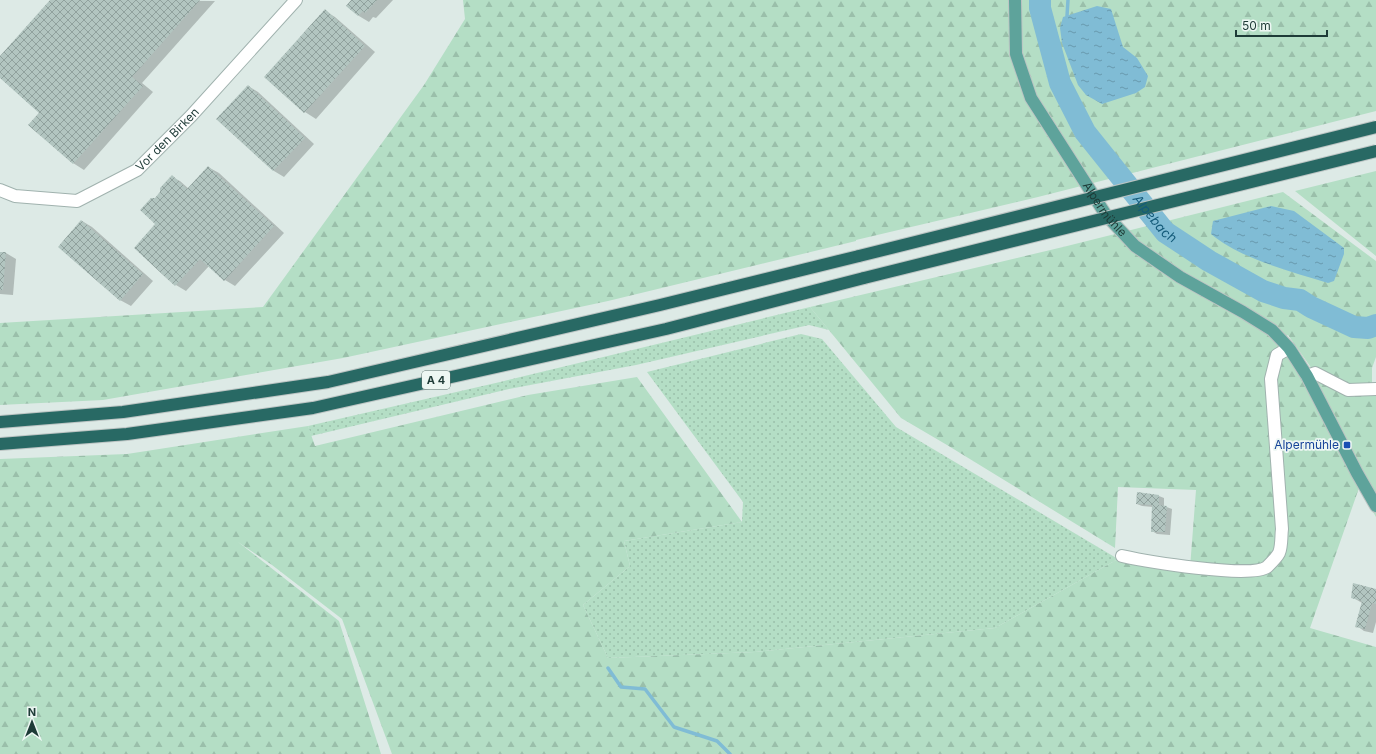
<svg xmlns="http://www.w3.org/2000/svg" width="1376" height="754" font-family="Inter,sans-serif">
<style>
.grass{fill:url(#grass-dots)}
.forest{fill:url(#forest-firs)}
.water{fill:url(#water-ripples)}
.shadow{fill:#0003}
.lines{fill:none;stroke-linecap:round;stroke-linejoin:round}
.stream{stroke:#80bcd5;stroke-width:3.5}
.river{stroke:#80bcd5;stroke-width:22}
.building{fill:url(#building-cross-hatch)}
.minor-casing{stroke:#a0b2ae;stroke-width:14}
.major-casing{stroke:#bcc4c3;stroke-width:14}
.highway-casing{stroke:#bcc4c3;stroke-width:14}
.minor{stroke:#fff;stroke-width:12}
.major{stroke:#5ea39b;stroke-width:12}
.highway{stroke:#286964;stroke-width:12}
.highway-bridge-casing{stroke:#bcc4c3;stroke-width:14;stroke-linecap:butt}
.highway-bridge{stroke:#286964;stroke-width:12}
.transit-dot{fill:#1a4fb4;stroke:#edf7f3;stroke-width:1.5}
.labels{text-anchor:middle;stroke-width:3.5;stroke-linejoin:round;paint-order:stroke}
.shield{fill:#edf7f3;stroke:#5c736f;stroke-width:1}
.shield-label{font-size:11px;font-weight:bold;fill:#1e3b37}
.street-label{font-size:12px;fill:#1e3b37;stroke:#edf7f3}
.transit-label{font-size:12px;fill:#164399;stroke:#edf7f3;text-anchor:end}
.water-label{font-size:13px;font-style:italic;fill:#145b7a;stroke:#edf7f3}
</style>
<defs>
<pattern id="grass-dots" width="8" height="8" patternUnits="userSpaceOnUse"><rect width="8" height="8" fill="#b4dec5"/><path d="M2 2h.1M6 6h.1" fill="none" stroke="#9abfaa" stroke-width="1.8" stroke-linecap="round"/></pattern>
<pattern id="forest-firs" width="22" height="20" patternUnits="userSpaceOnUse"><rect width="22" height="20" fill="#b4dec5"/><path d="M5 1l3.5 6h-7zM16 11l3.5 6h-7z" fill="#9abfaa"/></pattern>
<pattern id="water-ripples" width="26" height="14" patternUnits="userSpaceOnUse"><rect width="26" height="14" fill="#80bcd5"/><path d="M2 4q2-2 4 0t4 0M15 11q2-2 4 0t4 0" fill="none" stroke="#689aae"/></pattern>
<pattern id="building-cross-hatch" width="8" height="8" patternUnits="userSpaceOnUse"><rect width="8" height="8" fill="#b2c5c0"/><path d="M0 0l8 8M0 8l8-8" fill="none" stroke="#90a19d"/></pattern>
</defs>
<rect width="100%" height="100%" fill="#ddeae6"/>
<path class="grass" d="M 810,307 L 829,330 L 809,325 L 636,365 L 509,389 L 311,436 L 308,426 L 500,382 Z
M 801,334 L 822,339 L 896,427 L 1118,559 L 995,628 L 755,652 L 608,658 L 583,605 L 630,566 L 624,541 L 742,522 L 743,502 L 647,372 Z"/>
<path class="forest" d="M 463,0 L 1376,0 L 1376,111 L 1038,197 L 856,240 L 856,241 L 608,301 L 343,358 L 103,400 L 0,405 L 0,323 L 263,307 L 424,85 L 465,19 Z
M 1376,171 L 1376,256 L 1295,191 Z
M 1283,192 L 1376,261 L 1376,357 L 1372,368 L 1372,386 L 1349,388 L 1312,369 L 1288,335 L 1278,342 L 1304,381 L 1316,376 L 1347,392 L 1375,391 L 1376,393 L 1376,517 L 1359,488 L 1310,628 L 1376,647 L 1376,754 L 392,754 L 342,619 L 272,565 L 238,542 L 339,621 L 381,754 L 0,754 L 0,459 L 127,454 L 308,426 L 315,446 L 528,395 L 637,377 L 742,522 L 624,541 L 630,566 L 583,605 L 608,658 L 755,652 L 995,628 L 1118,559 L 1190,568 L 1196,490 L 1118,487 L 1115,548 L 947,445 L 901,418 L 810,307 L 1063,247 Z"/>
<path class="water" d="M 1097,6 L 1111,9 L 1123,47 L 1137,58 L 1148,76 L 1145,87 L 1136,93 L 1102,104 L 1086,95 L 1078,85 L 1062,43 L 1060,28 L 1063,17 Z
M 1271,206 L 1294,211 L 1344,248 L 1344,254 L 1334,281 L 1328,283 C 1290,271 1241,259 1211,234 L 1213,221 Z"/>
<path class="shadow" d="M 51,0 L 215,1 L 142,83 L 153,92 L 84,170 L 73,163 L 41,113 L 0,77 L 0,57 Z
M 353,0 L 393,0 L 376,18 L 373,17 L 369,22 L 359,16 L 348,6 Z
M 325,11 L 335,17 L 375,52 L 316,119 L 305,112 L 265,77 Z
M 248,86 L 258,92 L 314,144 L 284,177 L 274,171 L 218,119 Z
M 208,167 L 219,173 L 284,233 L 235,286 L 225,280 L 209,266 L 186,291 L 176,285 L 135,248 L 157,224 L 156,199 L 172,177 L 180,181 L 189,189 Z
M 82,221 L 92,227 L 153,281 L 131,306 L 120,300 Z
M 0,253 L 6,253 L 16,259 L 13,295 L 0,294 Z
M 1138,493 L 1159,496 L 1164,498 L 1164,506 L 1172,509 L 1170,535 L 1157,534 L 1152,531 L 1153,507 L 1142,506 L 1137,504 Z
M 1376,590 L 1376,622 L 1373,633 L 1364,631 L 1357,626 L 1362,603 L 1352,597 Z"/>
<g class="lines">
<path class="stream" d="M 1067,16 L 1068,0
M 608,668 L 621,687 L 645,689 L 674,727 L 717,741 L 730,754"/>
<path class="river" id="s1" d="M 1040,0 L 1040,8 L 1060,83 L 1085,132 L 1165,232 L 1209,261 L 1263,291 L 1284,298 L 1300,300 L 1311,307 L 1354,327 L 1368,328 L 1376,325"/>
</g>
<path class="building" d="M 50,0 L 200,0 L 132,77 L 143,86 L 73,164 L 28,125 L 39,113 L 0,78 L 0,56 Z
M 351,0 L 377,0 L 365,13 L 363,11 L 358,16 L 346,6 Z
M 325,9 L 365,46 L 304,113 L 264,77 Z
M 248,85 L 305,138 L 273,171 L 216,119 Z
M 208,166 L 274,226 L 224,281 L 200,259 L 175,286 L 134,248 L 155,224 L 140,210 L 151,198 L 155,198 L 160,192 L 160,188 L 172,175 L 187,189 Z
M 81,220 L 143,274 L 120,301 L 58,247 Z
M 0,252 L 6,252 L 3,290 L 0,290 Z
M 1137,492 L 1159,495 L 1159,505 L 1167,506 L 1165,532 L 1151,532 L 1152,505 L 1136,504 Z
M 1353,583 L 1376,589 L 1376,604 L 1372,603 L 1365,629 L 1355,627 L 1362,601 L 1351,598 Z"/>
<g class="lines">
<defs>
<g id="minor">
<path id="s2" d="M 0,190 L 15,196 L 77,201 L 137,170 L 191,116 L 296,0"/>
<path d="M 1307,376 L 1315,373 L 1348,390 L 1376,389"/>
<path d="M 1122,556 C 1144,561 1251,579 1267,567 C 1270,564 1277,557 1279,553 C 1282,546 1281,536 1282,529 L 1271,379 L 1277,355 L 1289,348"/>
</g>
<g id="major">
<path id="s3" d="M 1015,0 L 1016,54 L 1031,98 L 1106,215 L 1135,246 L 1180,277 L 1243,312 L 1272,330 L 1289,348 L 1307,376 L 1357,473 L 1376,506"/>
</g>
<path id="highway" d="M 0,422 L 123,412 L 328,382 L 660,305 L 859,256
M 0,444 L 127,434 L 313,408 L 666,329 L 864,278"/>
</defs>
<use href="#minor" class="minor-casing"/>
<use href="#major" class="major-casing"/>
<use href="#highway" class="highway-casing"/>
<use href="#minor" class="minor"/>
<use href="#major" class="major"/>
<use href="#highway" class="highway"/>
<defs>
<path id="highway-bridge" d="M 859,256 L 1376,127
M 864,278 L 1376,151"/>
</defs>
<use href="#highway-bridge" class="highway-bridge-casing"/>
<use href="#highway-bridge" class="highway-bridge"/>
</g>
<rect class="transit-dot" x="1343" y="441" width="8" height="8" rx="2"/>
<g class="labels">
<rect class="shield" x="422" y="371" width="28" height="18" rx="3"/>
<g class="shield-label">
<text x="436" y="384">A 4</text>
</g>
<g class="street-label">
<text dy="4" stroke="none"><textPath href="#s2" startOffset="189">Vor den Birken</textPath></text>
<text dy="4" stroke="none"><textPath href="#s3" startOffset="234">Alpermühle</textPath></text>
</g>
<g class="transit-label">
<text x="1339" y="449">Alpermühle</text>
</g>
<g class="water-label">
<text dy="5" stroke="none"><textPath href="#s1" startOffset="252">Alpebach</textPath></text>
</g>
</g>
<g transform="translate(32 722)" stroke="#edf7f3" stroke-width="3" paint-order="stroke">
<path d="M0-3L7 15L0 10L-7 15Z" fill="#1e3b37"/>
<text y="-6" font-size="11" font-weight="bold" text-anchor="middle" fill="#1e3b37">N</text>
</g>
<path d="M1236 30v6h91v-6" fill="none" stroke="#1e3b37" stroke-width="2"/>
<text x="1242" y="30" font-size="12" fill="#1e3b37" stroke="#edf7f3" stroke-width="3" paint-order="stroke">50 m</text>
</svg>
